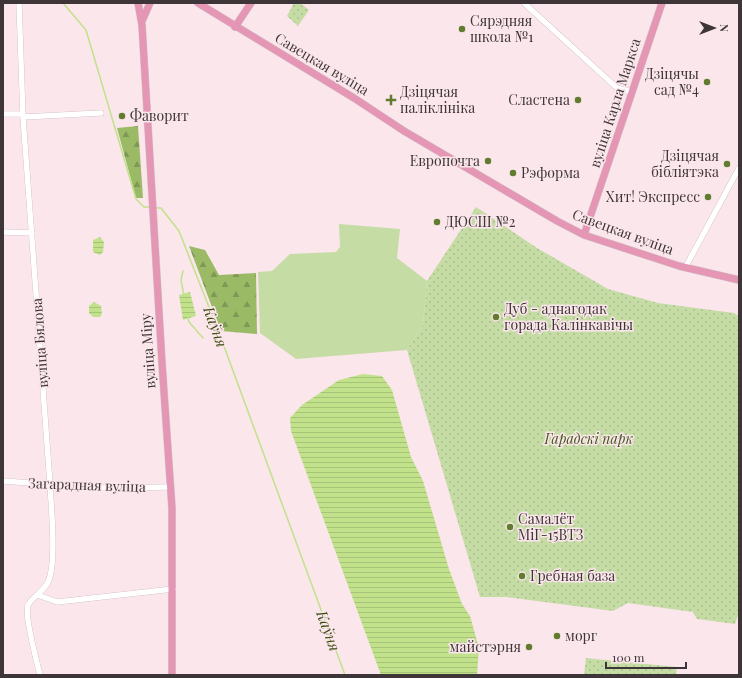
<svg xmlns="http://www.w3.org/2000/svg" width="742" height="678" font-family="'Playfair Display',serif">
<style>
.grass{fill:url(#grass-dots)}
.forest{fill:url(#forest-firs)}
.garden{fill:#c6dca5}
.water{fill:url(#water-rules)}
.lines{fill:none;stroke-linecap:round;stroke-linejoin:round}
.stream{stroke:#c1e28b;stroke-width:1.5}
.minor-casing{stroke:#c3aeb4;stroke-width:6}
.major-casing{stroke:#d0cfcf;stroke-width:8}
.minor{stroke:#fff;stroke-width:5.5}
.major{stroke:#e696b5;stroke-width:7}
.poi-dot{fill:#617b2f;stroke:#fbe6eb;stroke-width:1.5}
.labels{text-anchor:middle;stroke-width:3;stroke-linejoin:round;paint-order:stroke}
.poi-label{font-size:14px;fill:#3d3537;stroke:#fbe6eb;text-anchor:start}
.street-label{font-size:14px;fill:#3d3537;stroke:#fbe6eb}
.park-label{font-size:14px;font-style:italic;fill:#44581c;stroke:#fbe6eb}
.water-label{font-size:15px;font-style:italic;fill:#374a0b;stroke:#fbe6eb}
</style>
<defs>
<pattern id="grass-dots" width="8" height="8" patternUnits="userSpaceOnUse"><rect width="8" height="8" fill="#c6dca5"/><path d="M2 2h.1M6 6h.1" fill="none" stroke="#abbd8f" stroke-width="1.8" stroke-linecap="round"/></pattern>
<pattern id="forest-firs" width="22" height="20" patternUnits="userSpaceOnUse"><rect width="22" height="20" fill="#9bba66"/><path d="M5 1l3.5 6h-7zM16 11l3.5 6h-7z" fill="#809855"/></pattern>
<pattern id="water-rules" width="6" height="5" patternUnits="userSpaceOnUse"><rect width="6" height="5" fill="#c1e28b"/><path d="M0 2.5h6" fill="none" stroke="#a7c279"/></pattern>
</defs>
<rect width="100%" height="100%" fill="#fbe6eb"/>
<path class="grass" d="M 294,3 L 300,3 L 309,10 L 298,26 L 287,16 Z
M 476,207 L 537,248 L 608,289 L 658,303 L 734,313 L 739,316 L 739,612 L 735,624 L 697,619 L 693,612 L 628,603 L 613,611 L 507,597 L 480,597 L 407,350 L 423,324 L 427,281 Z
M 586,658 L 677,667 L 676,675 L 584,675 Z"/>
<path class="forest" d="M 138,126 L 143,198 L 136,198 L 117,128 Z
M 189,246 L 205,250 L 219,275 L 256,273 L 257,334 L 221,331 Z"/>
<path class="garden" d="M 339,224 L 400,229 L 397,258 L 427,281 L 423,324 L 407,350 L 296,359 L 260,333 L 258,272 L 272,271 L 290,254 L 336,252 L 340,247 Z"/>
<path class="water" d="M 100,237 L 104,242 L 103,252 L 100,255 L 93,252 L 93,240 Z
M 190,292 L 196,316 L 183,320 L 179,295 Z
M 94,302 L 101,306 L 102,314 L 100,317 L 93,317 L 89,313 L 89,306 Z
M 363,374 L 382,376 L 392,390 L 411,457 L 423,481 L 449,569 L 462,604 L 470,616 L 479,648 L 477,675 L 381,675 L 291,431 L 290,418 L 302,405 L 339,380 Z"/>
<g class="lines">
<path class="stream" d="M 63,3 L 86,30 L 136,199 L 144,207 L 150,207
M 156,208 L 161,208 L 179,231 L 218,330 L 345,675
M 183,271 L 181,280 L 184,296
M 188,317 L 189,322 L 203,338"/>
<defs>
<path id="minor" d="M 19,3 L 23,117 L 50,484 C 51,507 57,562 48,582 C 44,591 32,597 28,605 C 24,615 37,663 40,675
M 524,3 L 617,88 L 632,92
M 3,114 L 23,114
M 23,117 L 101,113
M 3,232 L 32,233
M 685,268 L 739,168
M 3,481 L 101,488 L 171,487
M 38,595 L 57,602 L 173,589"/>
<path id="major" d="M 138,3 L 142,25 L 162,363 L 172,508 L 172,675
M 198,3 L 354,98 L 404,131 L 557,221 L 584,235 L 679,266 L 739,280
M 142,21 L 150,3
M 235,27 L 251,3
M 584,235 L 662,3"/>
</defs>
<use href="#minor" class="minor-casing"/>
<use href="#major" class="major-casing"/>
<use href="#minor" class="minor"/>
<use href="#major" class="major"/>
</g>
<g class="poi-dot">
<circle cx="462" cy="29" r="4"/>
<circle cx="707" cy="82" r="4"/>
<path d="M389 94h4v4h4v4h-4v4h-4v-4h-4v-4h4z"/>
<circle cx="578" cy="100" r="4"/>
<circle cx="122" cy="116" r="4"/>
<circle cx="488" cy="161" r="4"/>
<circle cx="727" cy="164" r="4"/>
<circle cx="513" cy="173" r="4"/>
<circle cx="708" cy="197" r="4"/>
<circle cx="437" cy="222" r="4"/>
<circle cx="496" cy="317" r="4"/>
<circle cx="510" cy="527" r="4"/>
<circle cx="522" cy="576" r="4"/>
<circle cx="557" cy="636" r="4"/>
<circle cx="529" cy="647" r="4"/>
</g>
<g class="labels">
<g class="poi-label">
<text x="470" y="26">Сярэдняя<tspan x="470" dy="16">школа №1</tspan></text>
<text x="699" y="79" text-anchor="end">Дзіцячы<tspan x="699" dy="16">сад №4</tspan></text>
<text x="400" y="97">Дзіцячая<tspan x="400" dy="16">паліклініка</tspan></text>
<text x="570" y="105" text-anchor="end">Сластена</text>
<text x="130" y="121">Фаворит</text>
<text x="719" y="161" text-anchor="end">Дзіцячая<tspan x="719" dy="16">бібліятэка</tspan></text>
<text x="480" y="166" text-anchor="end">Европочта</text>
<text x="521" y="178">Рэформа</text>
<text x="700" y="202" text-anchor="end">Хит! Экспресс</text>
<text x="445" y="227">ДЮСШ №2</text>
<text x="504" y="314">Дуб - аднагодак<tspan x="504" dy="16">горада Калінкавічы</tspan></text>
<text x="518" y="524">Самалёт<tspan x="518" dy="16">МіГ-15ВТЗ</tspan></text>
<text x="530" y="581">Гребная база</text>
<text x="565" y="641">морг</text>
<text x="521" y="652" text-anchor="end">майстэрня</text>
</g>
<g class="street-label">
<text transform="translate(322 64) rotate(31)" y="5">Савецкая вуліца</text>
<text transform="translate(615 103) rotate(-72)" y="5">вуліца Карла Маркса</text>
<text transform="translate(623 232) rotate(20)" y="5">Савецкая вуліца</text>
<text transform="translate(40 343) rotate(-94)" y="5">вуліца Бялова</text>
<text transform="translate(148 351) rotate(-94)" y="5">вуліца Міру</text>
<text transform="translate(87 485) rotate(2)" y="5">Загарадная вуліца</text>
</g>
<g class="park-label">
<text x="589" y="444">Гарадскі парк</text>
</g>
<g class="water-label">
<text transform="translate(215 327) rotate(70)" y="5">Каўня</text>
<text transform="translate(328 631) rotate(70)" y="5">Каўня</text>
</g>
</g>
<rect width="742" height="678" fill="none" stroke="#3d3537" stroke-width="8"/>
<g transform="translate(714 28) rotate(90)" stroke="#fbe6eb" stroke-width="3" paint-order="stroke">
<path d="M0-3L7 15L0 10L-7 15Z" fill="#3d3537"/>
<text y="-6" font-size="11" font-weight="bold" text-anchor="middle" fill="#3d3537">N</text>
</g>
<path d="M606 662v6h80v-6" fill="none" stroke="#3d3537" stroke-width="2"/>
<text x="612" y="662" font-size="12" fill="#3d3537" stroke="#fbe6eb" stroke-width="3" paint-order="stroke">100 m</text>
</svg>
